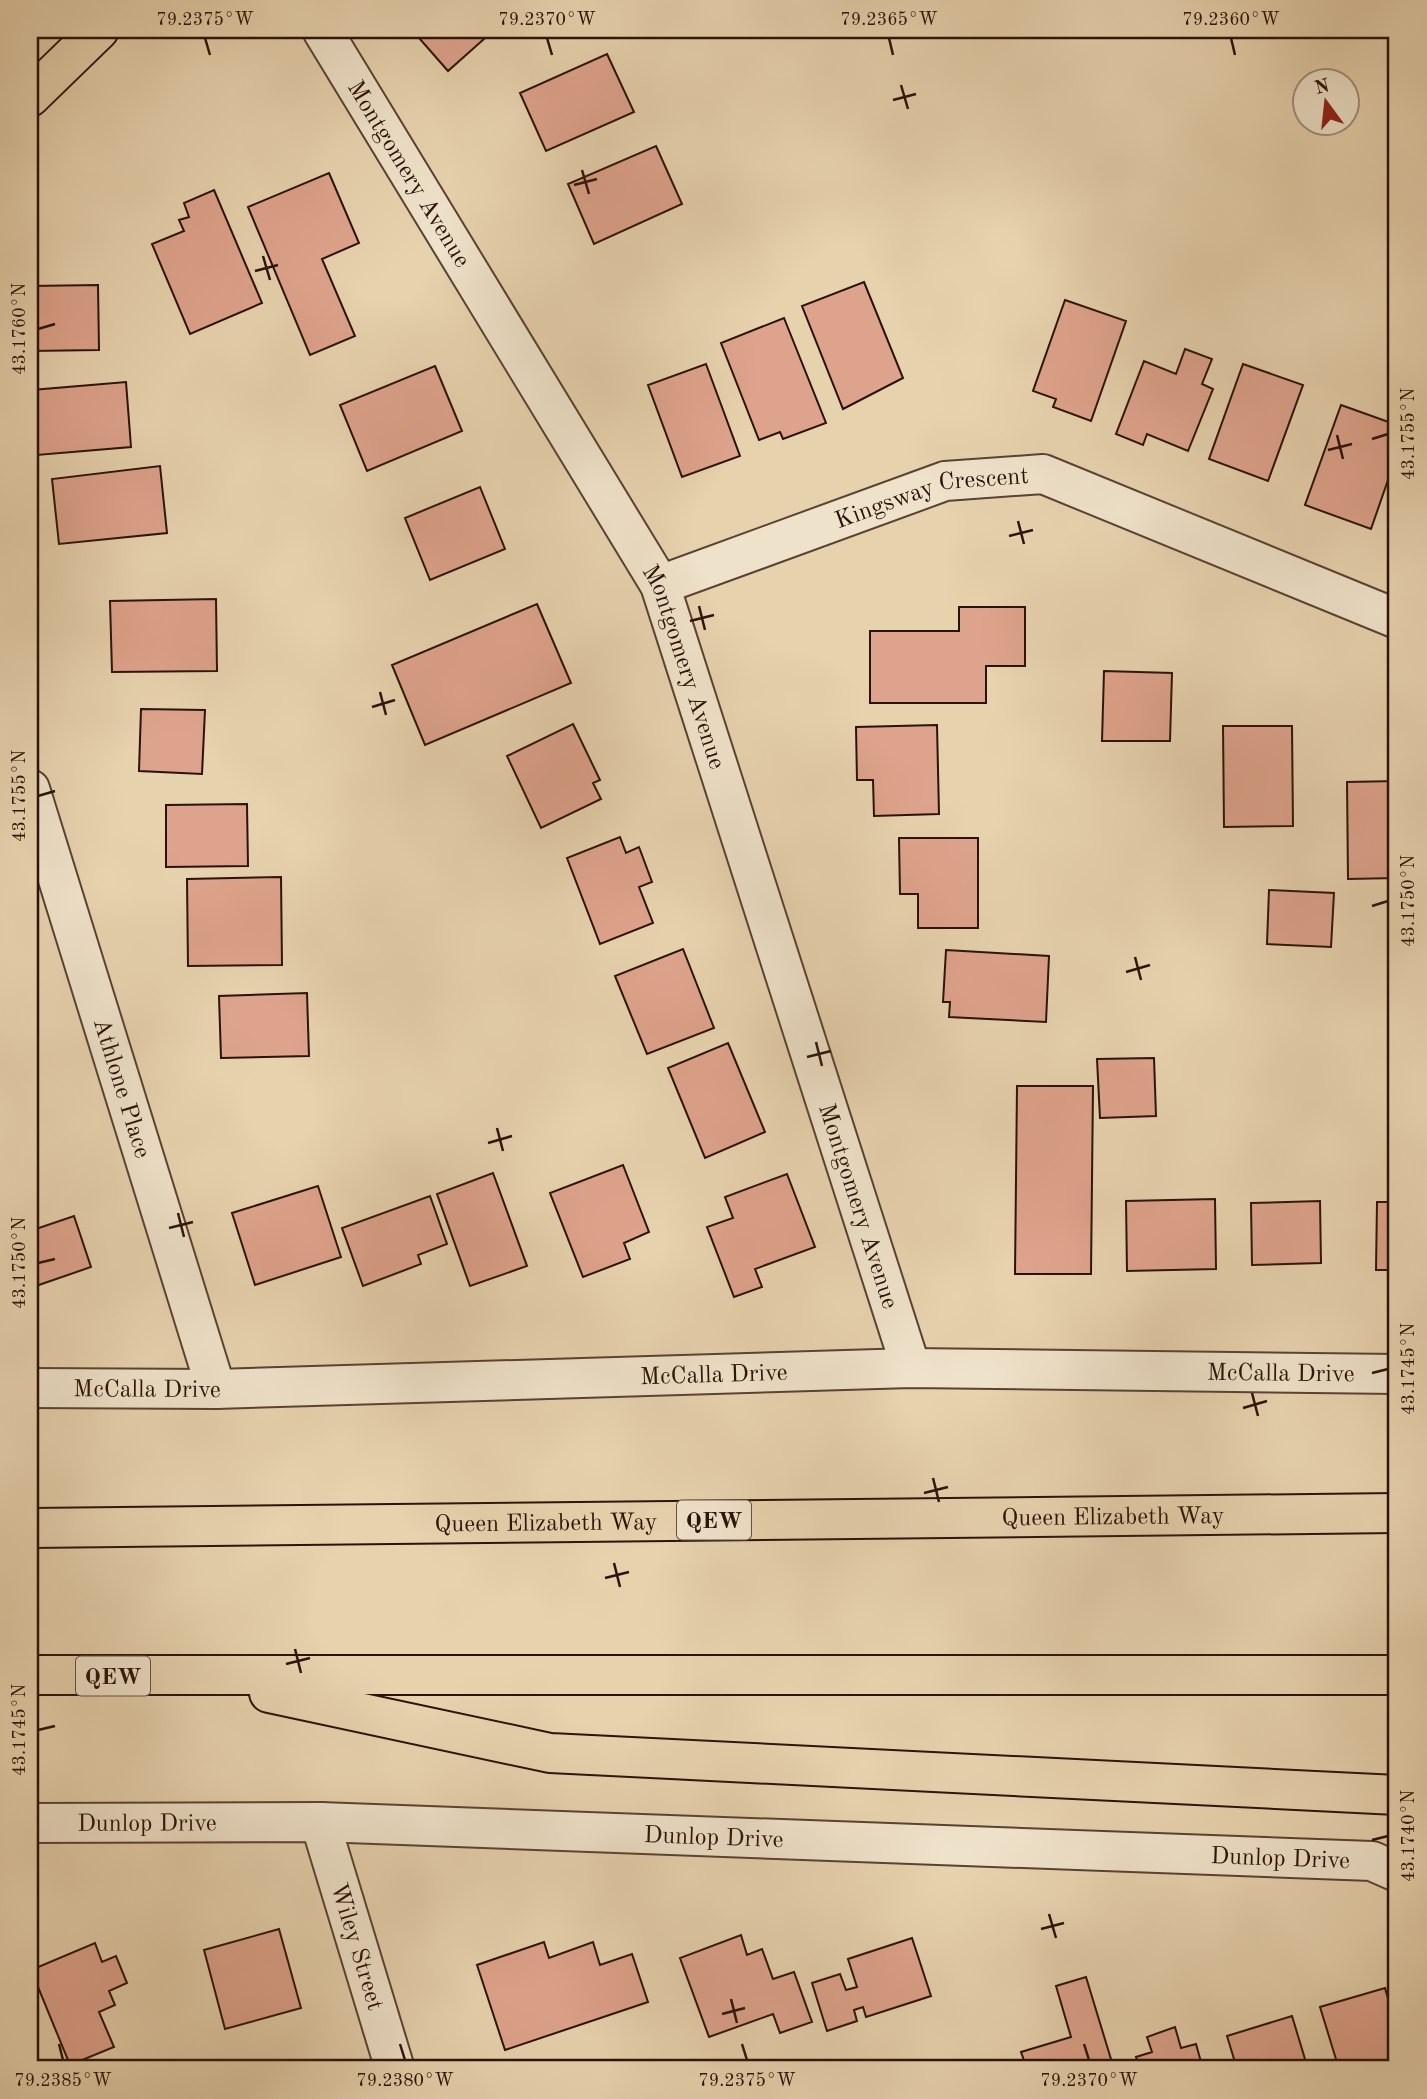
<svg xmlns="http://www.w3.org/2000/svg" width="1427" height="2099" font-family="'Old Standard TT',serif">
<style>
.building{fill:#dea38c;stroke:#2a1209;stroke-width:2}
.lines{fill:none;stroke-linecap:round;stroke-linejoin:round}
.minor-casing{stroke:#594232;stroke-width:42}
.major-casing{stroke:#2a1209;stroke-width:42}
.highway-casing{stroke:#2a1209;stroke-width:42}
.minor{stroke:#efe2ca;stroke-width:38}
.major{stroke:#e7d2ae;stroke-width:38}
.highway{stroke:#e7d2ae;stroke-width:38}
.ticks{fill:none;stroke:#2a1209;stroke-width:2.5}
.labels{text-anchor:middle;stroke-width:7;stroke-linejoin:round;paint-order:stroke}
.shield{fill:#efe2ca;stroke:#655043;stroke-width:2}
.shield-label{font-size:23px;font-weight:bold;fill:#2a1209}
.street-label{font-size:24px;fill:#2a1209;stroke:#efe2ca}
.neatline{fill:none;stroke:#2a1209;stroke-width:2.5}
.ticks-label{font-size:18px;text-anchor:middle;fill:#2a1209}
</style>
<rect width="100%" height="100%" fill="#e7d2ae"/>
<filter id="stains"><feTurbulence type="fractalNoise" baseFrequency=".00286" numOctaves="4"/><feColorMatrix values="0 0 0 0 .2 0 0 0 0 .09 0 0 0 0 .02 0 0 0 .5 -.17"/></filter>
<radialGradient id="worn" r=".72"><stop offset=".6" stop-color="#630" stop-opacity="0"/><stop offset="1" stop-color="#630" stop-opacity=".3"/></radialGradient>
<path class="building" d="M 412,30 L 492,30 L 493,31 L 448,71 Z
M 607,54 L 634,112 L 546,151 L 520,93 Z
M 656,146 L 682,204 L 594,244 L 568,184 Z
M 329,173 L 359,243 L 322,259 L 355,336 L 310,355 L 248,207 Z
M 214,190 L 262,303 L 190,334 L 152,244 L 184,231 L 179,220 L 189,217 L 184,203 Z
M 864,282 L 903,378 L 843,409 L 802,306 Z
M 98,285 L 99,350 L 30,351 L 30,286 Z
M 1065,300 L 1126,321 L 1091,421 L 1053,407 L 1056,399 L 1033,391 Z
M 784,318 L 826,423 L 783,439 L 780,432 L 759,440 L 721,343 Z
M 1185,349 L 1212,359 L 1202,384 L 1213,389 L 1188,451 L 1147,434 L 1143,445 L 1116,434 L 1144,361 L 1176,374 Z
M 706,364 L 740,456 L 682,477 L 648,385 Z
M 1243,364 L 1303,385 L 1268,481 L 1209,459 Z
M 435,366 L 462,431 L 367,471 L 340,405 Z
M 126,382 L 131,447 L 37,455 L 32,390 Z
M 1341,405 L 1397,425 L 1397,454 L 1371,529 L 1305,505 Z
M 160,466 L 167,533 L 59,544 L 52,479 Z
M 480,487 L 505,549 L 430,580 L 405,518 Z
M 216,599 L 217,671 L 112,672 L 110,601 Z
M 537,604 L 571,683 L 425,745 L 392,665 Z
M 959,607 L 1025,607 L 1025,666 L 986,666 L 986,703 L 870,703 L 870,631 L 959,631 Z
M 1104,671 L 1172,673 L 1170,741 L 1102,741 Z
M 141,709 L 205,710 L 202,774 L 139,771 Z
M 573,724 L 600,780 L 593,783 L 601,799 L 541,828 L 507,756 Z
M 937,725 L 939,814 L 874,816 L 873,780 L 857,780 L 856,727 Z
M 1223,726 L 1292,726 L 1293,826 L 1224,827 Z
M 1397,781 L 1397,878 L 1348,879 L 1347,782 Z
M 247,804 L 248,866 L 166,867 L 166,805 Z
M 620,837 L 626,853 L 639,847 L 652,882 L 639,887 L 653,923 L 600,944 L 567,858 Z
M 899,838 L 978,838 L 978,928 L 918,928 L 918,894 L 900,894 Z
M 281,877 L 282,965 L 188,966 L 187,879 Z
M 1269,890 L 1334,893 L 1331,947 L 1267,944 Z
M 683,949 L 714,1028 L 647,1054 L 615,976 Z
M 946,950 L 1049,956 L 1046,1022 L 949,1017 L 950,1002 L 943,1002 Z
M 307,993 L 309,1056 L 221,1058 L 219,996 Z
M 728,1043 L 765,1132 L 705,1158 L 668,1068 Z
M 1154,1058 L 1156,1116 L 1100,1118 L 1097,1059 Z
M 1017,1086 L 1093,1086 L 1091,1274 L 1015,1274 Z
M 623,1165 L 649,1232 L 624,1243 L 630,1259 L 583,1277 L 550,1193 Z
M 493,1173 L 527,1266 L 470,1286 L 437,1194 Z
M 787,1174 L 815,1247 L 755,1269 L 762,1287 L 734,1297 L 707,1227 L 733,1218 L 725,1197 Z
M 318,1186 L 341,1257 L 255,1285 L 232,1213 Z
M 430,1196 L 447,1244 L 418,1255 L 421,1264 L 363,1286 L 342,1228 Z
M 1215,1199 L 1216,1269 L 1127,1271 L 1126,1201 Z
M 1320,1201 L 1321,1263 L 1252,1265 L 1251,1203 Z
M 1377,1202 L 1397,1202 L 1397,1270 L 1376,1270 Z
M 74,1216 L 91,1267 L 30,1288 L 30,1231 Z
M 279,1929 L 301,2008 L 225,2029 L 204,1950 Z
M 741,1935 L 747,1955 L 762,1949 L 773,1979 L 794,1972 L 812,2022 L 780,2033 L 773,2014 L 709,2037 L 680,1958 Z
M 912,1938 L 931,1996 L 866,2017 L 863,2007 L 854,2010 L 857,2021 L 827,2031 L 812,1983 L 840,1974 L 846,1990 L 857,1987 L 848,1959 Z
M 544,1942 L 549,1958 L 593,1942 L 600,1965 L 632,1954 L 648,2002 L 505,2050 L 477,1965 Z
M 95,1943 L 102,1962 L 116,1956 L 127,1983 L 109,1991 L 115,2005 L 99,2012 L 114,2047 L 70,2065 L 31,1970 Z
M 1086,1977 L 1114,2069 L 1027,2069 L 1021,2052 L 1071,2037 L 1056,1986 Z
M 1385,1988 L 1397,2030 L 1397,2069 L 1339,2069 L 1320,2007 Z
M 1292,2016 L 1308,2069 L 1237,2069 L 1227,2036 Z
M 1175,2027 L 1181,2048 L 1196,2044 L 1203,2069 L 1140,2069 L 1136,2057 L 1152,2052 L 1147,2037 Z"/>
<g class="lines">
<defs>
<g id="minor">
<path id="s1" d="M 322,30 L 660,585 L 911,1368"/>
<path id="s2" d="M 660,585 L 945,481 L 1043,474 L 1397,619"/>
<path id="s3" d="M 30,789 L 216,1389"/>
<path id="s4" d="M 30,1388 L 216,1389 L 911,1368 L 1397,1374"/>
<path id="s5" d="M 320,1822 L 395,2069"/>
<path id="s6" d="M 30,1823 L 320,1822 L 1372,1861 L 1397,1872"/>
</g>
<path id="major" d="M 30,97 L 99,30"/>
<g id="highway">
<path id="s7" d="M 30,1528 L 1397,1513"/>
<path d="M 30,1675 L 1397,1675"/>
<path d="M 269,1693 L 550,1753 L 1397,1795"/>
</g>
</defs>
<use href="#minor" class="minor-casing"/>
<use href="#major" class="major-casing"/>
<use href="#highway" class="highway-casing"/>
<use href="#minor" class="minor"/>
<use href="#major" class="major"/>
<use href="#highway" class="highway"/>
</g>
<path class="ticks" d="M 205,38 L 210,55M 547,38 L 552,55M 889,38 L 893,55M 1231,38 L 1235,55M 901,85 L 908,109M 893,100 L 916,94M 582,170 L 589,194M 574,185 L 597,179M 263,256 L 270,280M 255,271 L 278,265M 38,329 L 55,324M 1337,435 L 1343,459M 1372,439 L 1388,434M 1328,450 L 1352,444M 1018,521 L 1024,544M 1009,536 L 1033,530M 699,606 L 705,630M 690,621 L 714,615M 380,692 L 386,715M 372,707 L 395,700M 38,796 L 55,791M 1372,906 L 1388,901M 1135,957 L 1141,980M 1126,972 L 1150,965M 816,1042 L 822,1066M 807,1057 L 831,1051M 497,1128 L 503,1151M 488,1143 L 512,1136M 178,1213 L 184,1237M 169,1228 L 193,1222M 38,1263 L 55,1259M 1372,1373 L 1388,1369M 1252,1393 L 1258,1416M 1243,1408 L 1267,1401M 933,1478 L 939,1502M 924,1493 L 948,1487M 614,1563 L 620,1587M 605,1578 L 629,1572M 295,1649 L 301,1673M 286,1664 L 310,1658M 38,1730 L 55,1726M 1372,1840 L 1388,1836M 1049,1914 L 1056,1938M 1041,1929 L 1064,1923M 731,1999 L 737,2023M 722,2014 L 745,2008M 59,2044 L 63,2060M 400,2044 L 405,2060M 742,2044 L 747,2060M 1084,2044 L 1089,2060"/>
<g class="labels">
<g class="shield">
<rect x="677" y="1500.5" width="74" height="39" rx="5"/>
<rect x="76" y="1656.5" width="74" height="39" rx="5"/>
</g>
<g class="shield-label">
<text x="714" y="1528">QEW</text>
<text x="113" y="1684">QEW</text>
</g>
<g class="street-label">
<text dy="8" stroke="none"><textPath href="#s1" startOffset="168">Montgomery Avenue</textPath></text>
<text dy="8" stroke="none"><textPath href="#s2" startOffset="287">Kingsway Crescent</textPath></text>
<text dy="8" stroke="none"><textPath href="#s1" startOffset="735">Montgomery Avenue</textPath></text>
<text dy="8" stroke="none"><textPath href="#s3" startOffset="313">Athlone Place</textPath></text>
<text dy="8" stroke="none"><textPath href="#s1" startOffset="1302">Montgomery Avenue</textPath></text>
<text dy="8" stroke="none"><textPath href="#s4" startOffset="1251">McCalla Drive</textPath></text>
<text dy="8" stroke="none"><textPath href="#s4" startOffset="684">McCalla Drive</textPath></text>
<text dy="8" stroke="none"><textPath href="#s4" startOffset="117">McCalla Drive</textPath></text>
<text dy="8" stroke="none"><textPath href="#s7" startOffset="1083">Queen Elizabeth Way</textPath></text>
<text dy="8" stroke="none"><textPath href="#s7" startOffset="516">Queen Elizabeth Way</textPath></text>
<text dy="8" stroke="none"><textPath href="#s6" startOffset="117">Dunlop Drive</textPath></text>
<text dy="8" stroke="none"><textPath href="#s6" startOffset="684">Dunlop Drive</textPath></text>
<text dy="8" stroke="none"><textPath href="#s6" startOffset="1251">Dunlop Drive</textPath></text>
<text dy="8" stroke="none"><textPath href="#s5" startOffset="130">Wiley Street</textPath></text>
</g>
</g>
<rect width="1427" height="2099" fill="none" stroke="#e7d2ae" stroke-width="77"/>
<g transform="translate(1326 102) rotate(345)"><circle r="33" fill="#efe2ca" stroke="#a08f7d" stroke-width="2"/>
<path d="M0-5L12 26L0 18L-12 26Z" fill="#8f2418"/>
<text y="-10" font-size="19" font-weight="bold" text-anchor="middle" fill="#2a1209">N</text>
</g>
<rect x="38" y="38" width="1350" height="2022" class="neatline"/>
<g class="ticks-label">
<text x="205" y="25">79.2375°W</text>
<text x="547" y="25">79.2370°W</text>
<text x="889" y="25">79.2365°W</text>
<text x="1231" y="25">79.2360°W</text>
<text transform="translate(19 329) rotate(-90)" y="6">43.1760°N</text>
<text transform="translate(1408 434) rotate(-90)" y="6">43.1755°N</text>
<text transform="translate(19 796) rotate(-90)" y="6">43.1755°N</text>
<text transform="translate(1408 901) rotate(-90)" y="6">43.1750°N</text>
<text transform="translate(19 1263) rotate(-90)" y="6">43.1750°N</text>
<text transform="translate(1408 1369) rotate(-90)" y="6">43.1745°N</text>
<text transform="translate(19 1730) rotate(-90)" y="6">43.1745°N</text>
<text transform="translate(1408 1836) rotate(-90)" y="6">43.1740°N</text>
<text x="63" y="2086">79.2385°W</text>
<text x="405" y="2086">79.2380°W</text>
<text x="747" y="2086">79.2375°W</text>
<text x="1089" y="2086">79.2370°W</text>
</g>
<rect width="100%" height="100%" filter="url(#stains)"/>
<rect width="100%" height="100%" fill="url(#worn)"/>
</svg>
